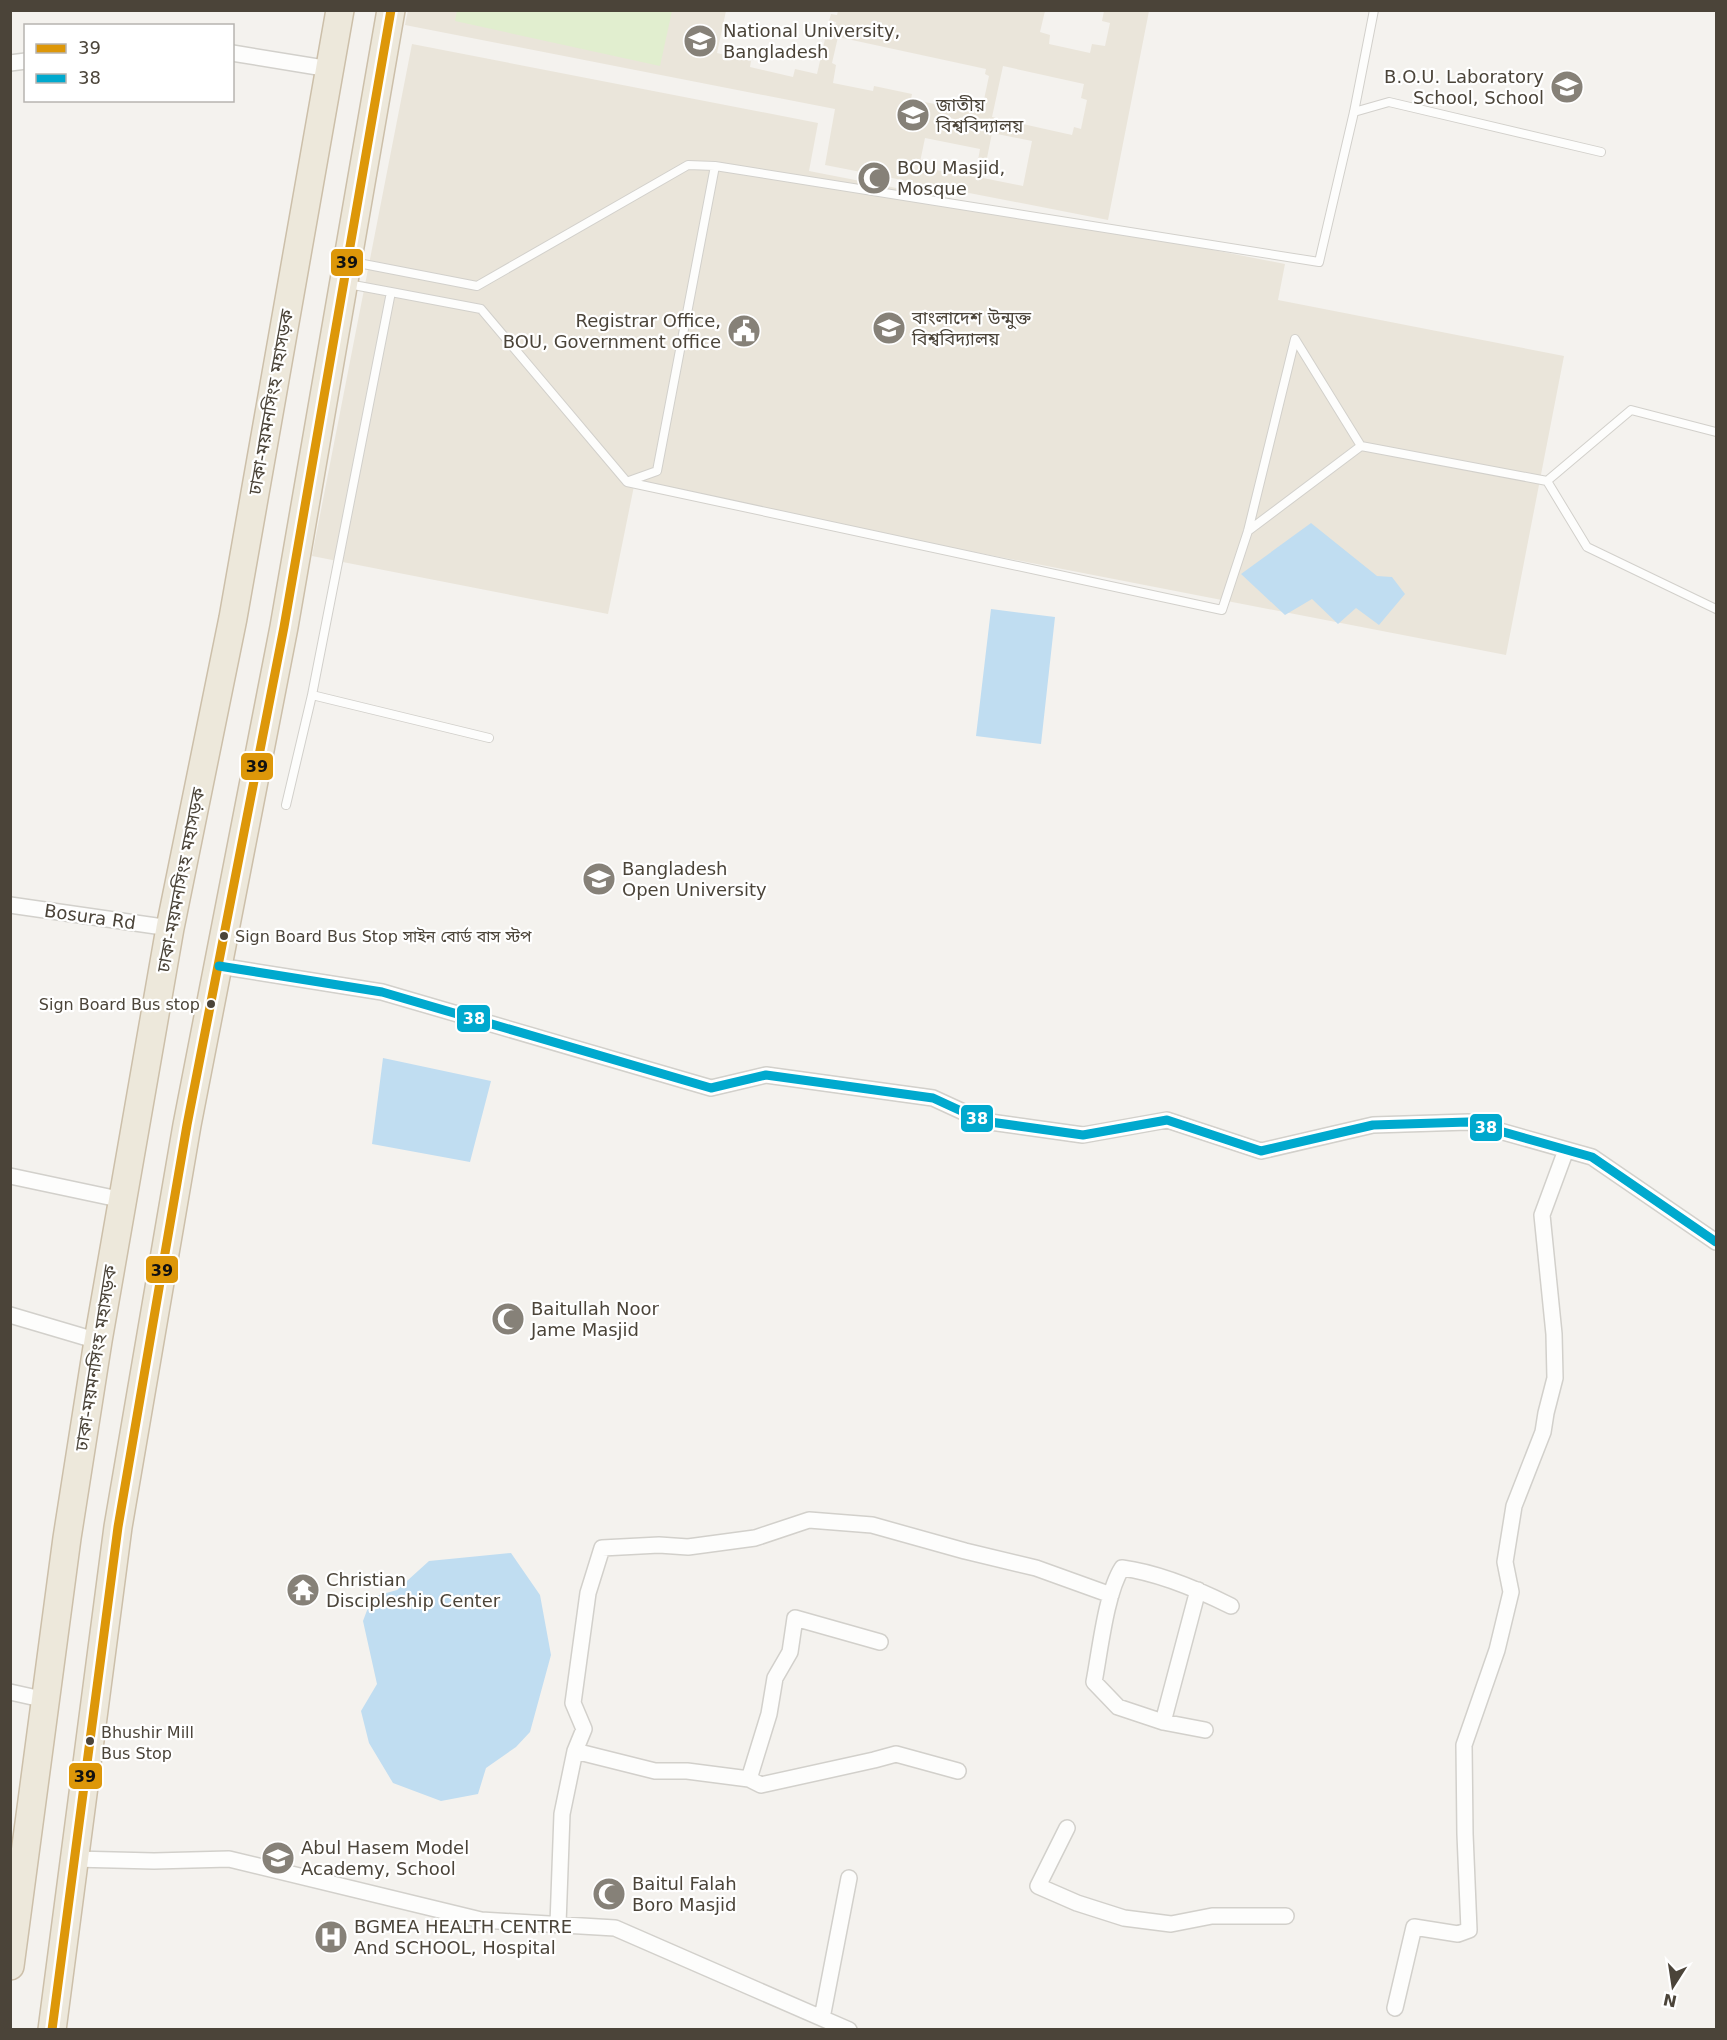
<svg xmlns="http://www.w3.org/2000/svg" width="1727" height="2040" font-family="'DejaVu Sans','Noto Sans Bengali',sans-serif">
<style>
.education{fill:#eae5da;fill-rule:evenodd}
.green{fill:#e1eecf}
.water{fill:#c0ddf1}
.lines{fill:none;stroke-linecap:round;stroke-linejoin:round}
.lane-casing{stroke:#d2d0cb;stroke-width:10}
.street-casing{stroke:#d2d0cb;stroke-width:18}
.highway-casing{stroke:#ccbfa9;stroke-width:30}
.lane{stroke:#fdfdfc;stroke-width:8}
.street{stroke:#fdfdfc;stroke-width:15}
.highway{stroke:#ede8db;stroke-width:27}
.bus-1-casing{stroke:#fff;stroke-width:14}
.bus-2-casing{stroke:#fff;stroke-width:14}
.bus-1{stroke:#dd9709;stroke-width:9}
.bus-2{stroke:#00a9ce;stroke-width:9}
.bus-dot{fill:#4b4439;stroke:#fff;stroke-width:2}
.labels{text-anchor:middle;stroke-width:4.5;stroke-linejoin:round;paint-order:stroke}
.bus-label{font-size:16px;fill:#4b4439;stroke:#fff;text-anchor:start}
.poi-label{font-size:18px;fill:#4b4439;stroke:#fff;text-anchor:start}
.street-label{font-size:18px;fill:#4b4439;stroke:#fff}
.line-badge{stroke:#fff;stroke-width:2}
.badge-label{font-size:16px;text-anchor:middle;font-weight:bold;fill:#fff}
.pale-badge-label{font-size:16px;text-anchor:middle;font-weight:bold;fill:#111}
</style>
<rect width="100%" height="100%" fill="#f4f2ee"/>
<path class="education" d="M 408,10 L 726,11 L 717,53 L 751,61 L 750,67 L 793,77 L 795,69 L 817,74 L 825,39 L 832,40 L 836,22 L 829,21 L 831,14 L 837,15 L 838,11 L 1045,11 L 1040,32 L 1050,35 L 1049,44 L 1090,53 L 1092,44 L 1105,46 L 1110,23 L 1102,21 L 1104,11 L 1112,12 L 1112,10 L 1149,11 L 1108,220 L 825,165 L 835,109 L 405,25 ZM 838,37 L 986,69 L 985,74 L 989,76 L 982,109 L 978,108 L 976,113 L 911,99 L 912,94 L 874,86 L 873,91 L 833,83 L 836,65 L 832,63 ZM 1003,66 L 1084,84 L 1081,98 L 1087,100 L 1081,129 L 1074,127 L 1072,135 L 992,117 ZM 992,133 L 1032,141 L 1023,186 L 983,178 ZM 925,138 L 980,149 L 975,177 L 919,167 Z
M 412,44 L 818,123 L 809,171 L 1285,264 L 1278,300 L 1564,356 L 1506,655 L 634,486 L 608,614 L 312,556 Z"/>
<path class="green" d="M 457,11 L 457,10 L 672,11 L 660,66 L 455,21 Z"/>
<path class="water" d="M 1311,523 L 1377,576 L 1392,577 L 1405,594 L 1379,625 L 1356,608 L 1338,624 L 1312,599 L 1285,615 L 1241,574 Z
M 991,609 L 1055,617 L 1041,744 L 976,736 Z
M 383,1058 L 491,1081 L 470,1162 L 372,1144 Z
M 511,1553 L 540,1595 L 551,1655 L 530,1732 L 516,1747 L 486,1768 L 478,1794 L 441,1801 L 393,1783 L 369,1743 L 361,1711 L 377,1684 L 363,1621 L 372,1597 L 397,1590 L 429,1561 Z"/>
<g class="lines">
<defs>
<path id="lane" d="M 1354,112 L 1389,102 L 1601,152
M 715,166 L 1319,262 L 1354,112 L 1374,10
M 353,262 L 477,286 L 688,165 L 715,166 L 657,471 L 629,481
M 348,284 L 391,292
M 1547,481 L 1631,410 L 1716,432
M 1248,531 L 1361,446
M 312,695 L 391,292 L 481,309 L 627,482 L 1222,610 L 1248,531 L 1295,339 L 1361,446 L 1547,481 L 1587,547 L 1716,609
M 286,805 L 312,695 L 489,738"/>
<path id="street" d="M 232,53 L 330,69
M 10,63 L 26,61
M 10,905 L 170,928
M 219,966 L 382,992 L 711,1088 L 766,1075 L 933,1098 L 983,1121 L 1083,1135 L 1167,1120 L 1261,1151 L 1373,1125 L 1468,1122 L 1592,1157 L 1716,1242
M 10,1176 L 123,1200
M 10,1315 L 98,1341
M 880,1642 L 795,1618 L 790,1652 L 775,1678 L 769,1714 L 749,1779 L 687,1771 L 655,1771 L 575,1751 L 584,1729 L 573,1703 L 588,1593 L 602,1548 L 659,1545 L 688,1547 L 755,1538 L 809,1520 L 872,1525 L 965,1551 L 1036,1568 L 1111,1595
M 10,1692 L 46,1700
M 1163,1722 L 1198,1590
M 1205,1730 L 1163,1722 L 1118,1707 L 1094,1682 C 1100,1651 1106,1593 1122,1568 C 1160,1573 1197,1589 1231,1606
M 749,1779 L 761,1785 L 874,1760 L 896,1754 L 958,1771
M 1067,1828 L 1038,1886 L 1077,1903 L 1124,1918 L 1171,1924 L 1212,1916 L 1286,1916
M 74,1859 L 154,1861 L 229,1859 L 481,1920 L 615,1928 L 849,2030
M 558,1924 L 562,1814 L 575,1751
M 1395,2008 L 1414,1927 L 1458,1934 L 1469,1930 L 1465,1834 L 1464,1745 L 1497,1650 L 1511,1592 L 1505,1562 L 1514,1506 L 1543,1432 L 1546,1413 L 1555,1378 L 1554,1334 L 1542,1215 L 1566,1150
M 822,2018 L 849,1878"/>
<path id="highway" d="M 10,1966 L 67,1538 L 98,1341 L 170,928 L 233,618 L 340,10
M 52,2030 L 118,1527 L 187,1125 L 284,627 L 391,10"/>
</defs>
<use href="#lane" class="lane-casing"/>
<use href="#street" class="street-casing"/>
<use href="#highway" class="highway-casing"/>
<use href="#lane" class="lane"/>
<use href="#street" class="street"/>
<use href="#highway" class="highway"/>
<defs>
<path id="bus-1" d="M 52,2030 L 118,1527 L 187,1125 L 284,627 L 391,10"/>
<path id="bus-2" d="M 219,966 L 382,992 L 711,1088 L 766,1075 L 933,1098 L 983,1121 L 1083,1135 L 1167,1120 L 1261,1151 L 1373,1125 L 1468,1122 L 1592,1157 L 1716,1242"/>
</defs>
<use href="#bus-1" class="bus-1-casing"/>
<use href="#bus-2" class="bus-2-casing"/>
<use href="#bus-1" class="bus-1"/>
<use href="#bus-2" class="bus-2"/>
</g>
<defs>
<symbol id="university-disc" viewBox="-11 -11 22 22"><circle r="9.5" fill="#868178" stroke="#fff"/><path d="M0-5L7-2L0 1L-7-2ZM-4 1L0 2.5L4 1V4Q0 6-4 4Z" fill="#fff"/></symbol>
<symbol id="school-disc" viewBox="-11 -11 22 22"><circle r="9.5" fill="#868178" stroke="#fff"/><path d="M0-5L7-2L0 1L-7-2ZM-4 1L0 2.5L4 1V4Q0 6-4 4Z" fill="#fff"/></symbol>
<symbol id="mosque-disc" viewBox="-11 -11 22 22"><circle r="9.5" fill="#868178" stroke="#fff"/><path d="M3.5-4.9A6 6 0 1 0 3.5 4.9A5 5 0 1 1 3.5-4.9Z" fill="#fff"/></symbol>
<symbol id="civic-disc" viewBox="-11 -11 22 22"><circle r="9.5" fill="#868178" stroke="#fff"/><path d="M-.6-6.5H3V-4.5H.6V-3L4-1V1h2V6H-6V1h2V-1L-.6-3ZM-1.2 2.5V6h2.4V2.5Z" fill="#fff"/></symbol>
<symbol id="temple-disc" viewBox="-11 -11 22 22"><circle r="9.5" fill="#868178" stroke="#fff"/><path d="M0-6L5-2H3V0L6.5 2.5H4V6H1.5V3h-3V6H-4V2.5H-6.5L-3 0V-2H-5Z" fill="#fff"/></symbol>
<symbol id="hospital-disc" viewBox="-11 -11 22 22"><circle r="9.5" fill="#868178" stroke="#fff"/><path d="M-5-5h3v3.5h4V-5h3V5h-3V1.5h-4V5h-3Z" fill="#fff"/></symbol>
</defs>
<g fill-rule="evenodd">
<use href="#university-disc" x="681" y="22" width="38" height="38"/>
<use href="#school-disc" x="1548" y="68" width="38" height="38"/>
<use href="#university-disc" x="894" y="96" width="38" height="38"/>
<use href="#mosque-disc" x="855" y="159" width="38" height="38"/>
<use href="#university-disc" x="870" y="309" width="38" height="38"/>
<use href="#civic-disc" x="725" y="312" width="38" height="38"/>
<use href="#university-disc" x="580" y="860" width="38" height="38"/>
<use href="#mosque-disc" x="489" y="1300" width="38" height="38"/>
<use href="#temple-disc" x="284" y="1571" width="38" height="38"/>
<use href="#school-disc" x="259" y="1839" width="38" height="38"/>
<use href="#mosque-disc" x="590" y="1875" width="38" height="38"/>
<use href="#hospital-disc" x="312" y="1918" width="38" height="38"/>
</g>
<g class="bus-dot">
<circle cx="224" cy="936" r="5"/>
<circle cx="211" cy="1004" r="5"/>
<circle cx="90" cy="1741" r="5"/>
</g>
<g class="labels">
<g class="bus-label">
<text x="235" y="942">Sign Board Bus Stop সাইন বোর্ড বাস স্টপ</text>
<text x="200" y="1010" text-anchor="end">Sign Board Bus stop</text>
<text x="101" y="1738">Bhushir Mill<tspan x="101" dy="21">Bus Stop</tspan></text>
</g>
<g class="poi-label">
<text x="723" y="37">National University,<tspan x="723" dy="21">Bangladesh</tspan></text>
<text x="1544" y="83" text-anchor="end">B.O.U. Laboratory<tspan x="1544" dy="21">School, School</tspan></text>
<text x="936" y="111">জাতীয়<tspan x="936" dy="21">বিশ্ববিদ্যালয়</tspan></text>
<text x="897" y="174">BOU Masjid,<tspan x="897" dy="21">Mosque</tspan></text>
<text x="912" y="324">বাংলাদেশ উন্মুক্ত<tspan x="912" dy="21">বিশ্ববিদ্যালয়</tspan></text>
<text x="721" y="327" text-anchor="end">Registrar Office,<tspan x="721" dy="21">BOU, Government office</tspan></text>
<text x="622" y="875">Bangladesh<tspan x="622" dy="21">Open University</tspan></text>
<text x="531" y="1315">Baitullah Noor<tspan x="531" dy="21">Jame Masjid</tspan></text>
<text x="326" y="1586">Christian<tspan x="326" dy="21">Discipleship Center</tspan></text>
<text x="301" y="1854">Abul Hasem Model<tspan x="301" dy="21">Academy, School</tspan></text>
<text x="632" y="1890">Baitul Falah<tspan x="632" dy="21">Boro Masjid</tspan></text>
<text x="354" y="1933">BGMEA HEALTH CENTRE<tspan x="354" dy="21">And SCHOOL, Hospital</tspan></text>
</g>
<g class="street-label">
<text transform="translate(271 402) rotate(-80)" y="6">ঢাকা-ময়মনসিংহ মহাসড়ক</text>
<text transform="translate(181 880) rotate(-79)" y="6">ঢাকা-ময়মনসিংহ মহাসড়ক</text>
<text transform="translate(90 917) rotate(8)" y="6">Bosura Rd</text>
<text transform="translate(96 1358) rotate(-81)" y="6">ঢাকা-ময়মনসিংহ মহাসড়ক</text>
</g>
</g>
<g class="line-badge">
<rect x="330" y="248" width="34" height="29" rx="6" fill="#dd9709"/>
<rect x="240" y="752" width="34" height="29" rx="6" fill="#dd9709"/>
<rect x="456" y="1004" width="35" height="29" rx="6" fill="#00a9ce"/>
<rect x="960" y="1104" width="34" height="29" rx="6" fill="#00a9ce"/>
<rect x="1469" y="1113" width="34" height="29" rx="6" fill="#00a9ce"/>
<rect x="145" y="1255" width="34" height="29" rx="6" fill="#dd9709"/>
<rect x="68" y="1762" width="35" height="28" rx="6" fill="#dd9709"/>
</g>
<g class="badge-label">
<text x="474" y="1024">38</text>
<text x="977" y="1124">38</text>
<text x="1486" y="1133">38</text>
</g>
<g class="pale-badge-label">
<text x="347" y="268">39</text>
<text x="257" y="772">39</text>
<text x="162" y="1276">39</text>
<text x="85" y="1782">39</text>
</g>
<rect width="1727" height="2040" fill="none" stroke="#4b4439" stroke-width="24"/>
<rect x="24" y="24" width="210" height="78" fill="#ffffff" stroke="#b7b4b0" stroke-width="1.5"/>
<rect x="36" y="44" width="30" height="9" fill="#dd9709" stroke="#b7b4b0" stroke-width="1.5"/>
<text x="78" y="54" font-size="18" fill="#4b4439">39</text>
<rect x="36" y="74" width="30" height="9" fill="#00a9ce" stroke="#b7b4b0" stroke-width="1.5"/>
<text x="78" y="84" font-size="18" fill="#4b4439">38</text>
<g transform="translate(1673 1986) rotate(192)" stroke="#ffffff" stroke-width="4.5" paint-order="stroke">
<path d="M0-4.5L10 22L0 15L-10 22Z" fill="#4b4439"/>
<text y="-9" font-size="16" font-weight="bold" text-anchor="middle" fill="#4b4439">N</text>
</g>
</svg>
